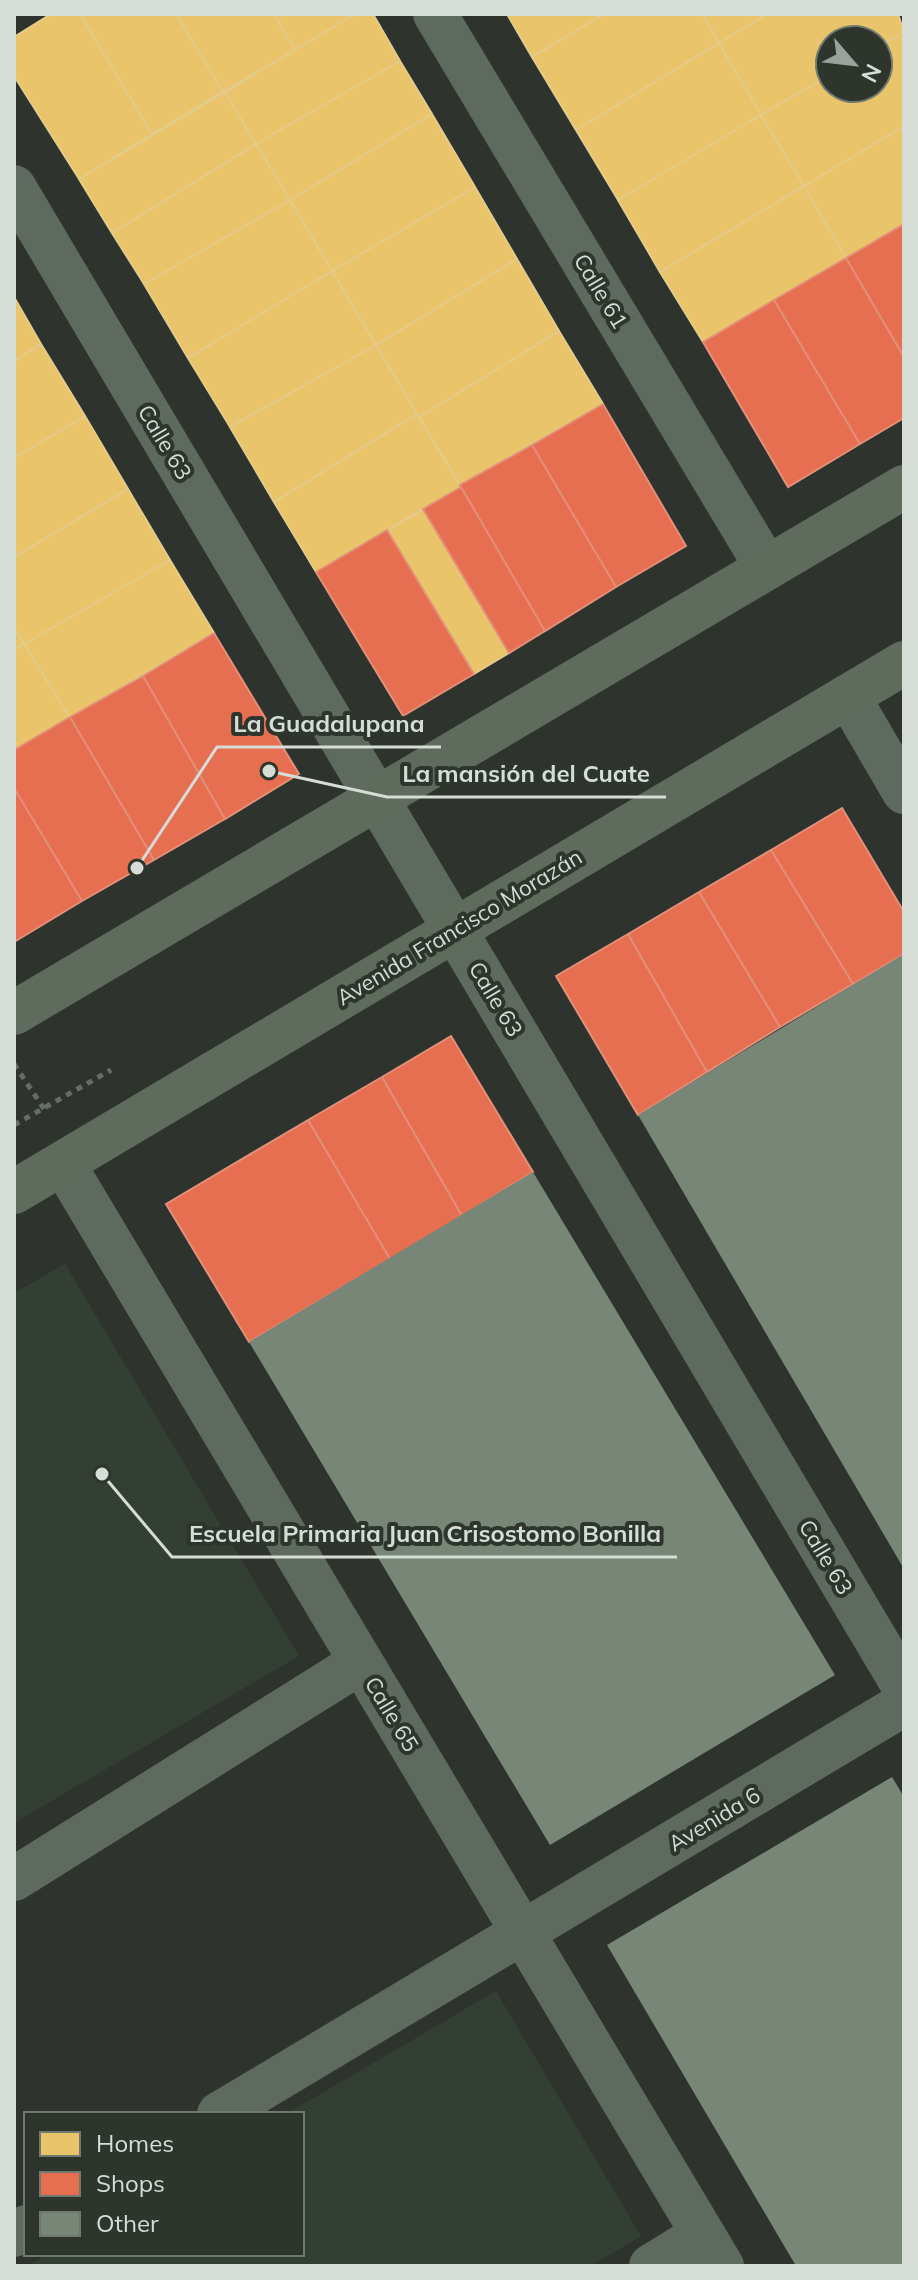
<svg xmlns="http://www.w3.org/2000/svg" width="918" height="2280" font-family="Mulish,sans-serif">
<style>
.built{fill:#333f32}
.homes{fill:#e9c46a;stroke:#e3cb8a;stroke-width:2}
.shops{fill:#e76f51;stroke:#e29079;stroke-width:2}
.building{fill:#778676}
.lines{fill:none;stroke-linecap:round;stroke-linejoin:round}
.path{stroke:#656e64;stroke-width:5;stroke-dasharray:6 6;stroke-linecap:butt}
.minor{stroke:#5f6a5e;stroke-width:44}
.major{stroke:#5e6b5d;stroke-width:44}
.labels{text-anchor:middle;stroke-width:8;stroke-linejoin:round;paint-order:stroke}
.street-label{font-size:22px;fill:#d6dcd6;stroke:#2d352c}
.leader{fill:none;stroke:#d6dcd6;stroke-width:3}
.callout-dot{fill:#d6dcd6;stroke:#2d352c;stroke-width:3}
.callout-label{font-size:24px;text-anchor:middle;font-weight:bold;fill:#d6dcd6;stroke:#2d352c;stroke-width:8;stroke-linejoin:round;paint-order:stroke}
</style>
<rect width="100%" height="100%" fill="#2e332e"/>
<path class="built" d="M 65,1264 L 299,1656 L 14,1823 L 14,1293 Z
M 496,1991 L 641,2236 L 591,2266 L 28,2266 L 48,2254 L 302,2254 L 302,2114 L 286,2114 Z"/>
<path class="homes" d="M 51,14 L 80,14 L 152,134 L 79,179 L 14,76 L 14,37 Z
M 80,14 L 176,14 L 223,92 L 152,134 Z
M 176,14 L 274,14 L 295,50 L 223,92 Z
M 274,14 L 355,14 L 295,50 Z
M 355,14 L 373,14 L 400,61 L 256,144 L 225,92 Z
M 507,14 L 604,14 L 532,57 Z
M 604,14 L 702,14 L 719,43 L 576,130 L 532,57 Z
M 702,14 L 767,14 L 719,43 Z
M 767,14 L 898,14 L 904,32 L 878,47 L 878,40 L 830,40 L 830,75 L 761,115 L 719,43 Z
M 904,32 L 904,126 L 804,186 L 761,115 L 830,75 L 830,88 L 878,88 L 878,47 Z
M 719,43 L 761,115 L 618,200 L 576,130 Z
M 400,61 L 432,114 L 290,200 L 256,144 Z
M 225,92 L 256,144 L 112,233 L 79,179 Z
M 432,114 L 475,187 L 332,271 L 290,200 Z
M 761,115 L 804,186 L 660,272 L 618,200 Z
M 904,126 L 904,224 L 846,258 L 804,186 Z
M 256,144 L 290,200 L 144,284 L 112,233 Z
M 804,186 L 846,258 L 703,342 L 660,272 Z
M 475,187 L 517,259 L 376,345 L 332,271 Z
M 290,200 L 332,271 L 188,358 L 144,284 Z
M 517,259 L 559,331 L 419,417 L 376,345 Z
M 332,271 L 376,345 L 230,427 L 188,358 Z
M 14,297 L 41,344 L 14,361 Z
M 559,331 L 603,404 L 460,485 L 419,417 Z
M 41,344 L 85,416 L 14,458 L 14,361 Z
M 376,345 L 417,414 L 274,502 L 230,427 Z
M 417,414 L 461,487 L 316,572 L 274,502 Z
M 85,416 L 128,489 L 14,557 L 14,458 Z
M 128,489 L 170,560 L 24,644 L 14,627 L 14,557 Z
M 423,509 L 509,653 L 474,674 L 387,530 Z
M 170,560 L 214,633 L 70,718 L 24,644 Z
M 14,627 L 24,644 L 14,650 Z
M 24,644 L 70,718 L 14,750 L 14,650 Z"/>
<path class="shops" d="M 904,224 L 904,357 L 846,258 Z
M 846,258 L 904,357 L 904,418 L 860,444 L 774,300 Z
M 774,300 L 860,444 L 788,487 L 703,342 Z
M 603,404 L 686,546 L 616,587 L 532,445 Z
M 532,445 L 616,587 L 545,631 L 460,485 Z
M 461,487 L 545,631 L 509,653 L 423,509 Z
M 387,530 L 474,674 L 403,716 L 316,572 Z
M 214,633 L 299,774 L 225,819 L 143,676 Z
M 143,676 L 225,819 L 154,860 L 70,717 Z
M 70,717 L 154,860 L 82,901 L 14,788 L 14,750 Z
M 14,788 L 82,901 L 14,942 Z
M 842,808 L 904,912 L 904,954 L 853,984 L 771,850 Z
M 771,850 L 853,984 L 780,1027 L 699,892 Z
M 699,892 L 780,1027 L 707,1072 L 628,934 Z
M 628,934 L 707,1072 L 638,1115 L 556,976 Z
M 451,1036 L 533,1172 L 462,1216 L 382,1077 Z
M 382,1077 L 462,1216 L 390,1259 L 308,1120 Z
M 308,1120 L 390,1259 L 249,1342 L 166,1204 Z"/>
<path class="building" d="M 904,954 L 904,1569 L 638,1115 Z
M 533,1172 L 835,1675 L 550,1845 L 249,1342 Z
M 892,1777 L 904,1797 L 904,2266 L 796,2266 L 607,1945 Z"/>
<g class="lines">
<path class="path" d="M 14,1064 L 44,1109
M 14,1125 L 111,1070"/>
<path class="minor" d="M 435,14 L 767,568
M 14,187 L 904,1687
M 848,696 L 904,792
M 63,1163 L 722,2266
M 14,1879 L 361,1662
M 219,2114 L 904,1704
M 14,2235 L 26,2227
M 651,2266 L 703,2234"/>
<path class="major" d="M 14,1013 L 904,487
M 14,1192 L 904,663"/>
</g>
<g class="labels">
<g class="street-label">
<text transform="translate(601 291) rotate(59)" y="8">Calle 61</text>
<text transform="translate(165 442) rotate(59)" y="8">Calle 63</text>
<text transform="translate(459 927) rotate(-31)" y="8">Avenida Francisco Morazán</text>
<text transform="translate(496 999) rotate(59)" y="8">Calle 63</text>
<text transform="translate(826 1557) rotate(59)" y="8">Calle 63</text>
<text transform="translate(392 1714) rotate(59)" y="8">Calle 65</text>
<text transform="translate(714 1819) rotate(-31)" y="8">Avenida 6</text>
</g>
</g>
<path class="leader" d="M137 868L217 747H441M269 771L387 797H666M102 1474L172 1557H677"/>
<g class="callout-dot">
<circle cx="137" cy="868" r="8"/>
<circle cx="269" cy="771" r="8"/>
<circle cx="102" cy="1474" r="8"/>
</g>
<g class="callout-label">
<text x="329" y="732">La Guadalupana</text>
<text x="526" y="782">La mansión del Cuate</text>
<text x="425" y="1542">Escuela Primaria Juan Crisostomo Bonilla</text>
</g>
<rect width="918" height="2280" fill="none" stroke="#d6dcd6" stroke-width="32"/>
<rect x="24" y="2112" width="280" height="144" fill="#2d352c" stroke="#717870" stroke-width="2"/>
<rect x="40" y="2132" width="40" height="24" fill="#e9c46a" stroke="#717870" stroke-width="2"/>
<text x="96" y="2152" font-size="24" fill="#d6dcd6">Homes</text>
<rect x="40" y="2172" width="40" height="24" fill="#e76f51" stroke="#717870" stroke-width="2"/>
<text x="96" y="2192" font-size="24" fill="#d6dcd6">Shops</text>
<rect x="40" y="2212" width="40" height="24" fill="#778676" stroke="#717870" stroke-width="2"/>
<text x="96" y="2232" font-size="24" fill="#d6dcd6">Other</text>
<g transform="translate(854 64) rotate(118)"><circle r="38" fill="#2d352c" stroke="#717870" stroke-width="2"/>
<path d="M0-6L14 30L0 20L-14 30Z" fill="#9ba19b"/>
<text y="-12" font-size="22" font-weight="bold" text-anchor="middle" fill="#d6dcd6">N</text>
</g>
</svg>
